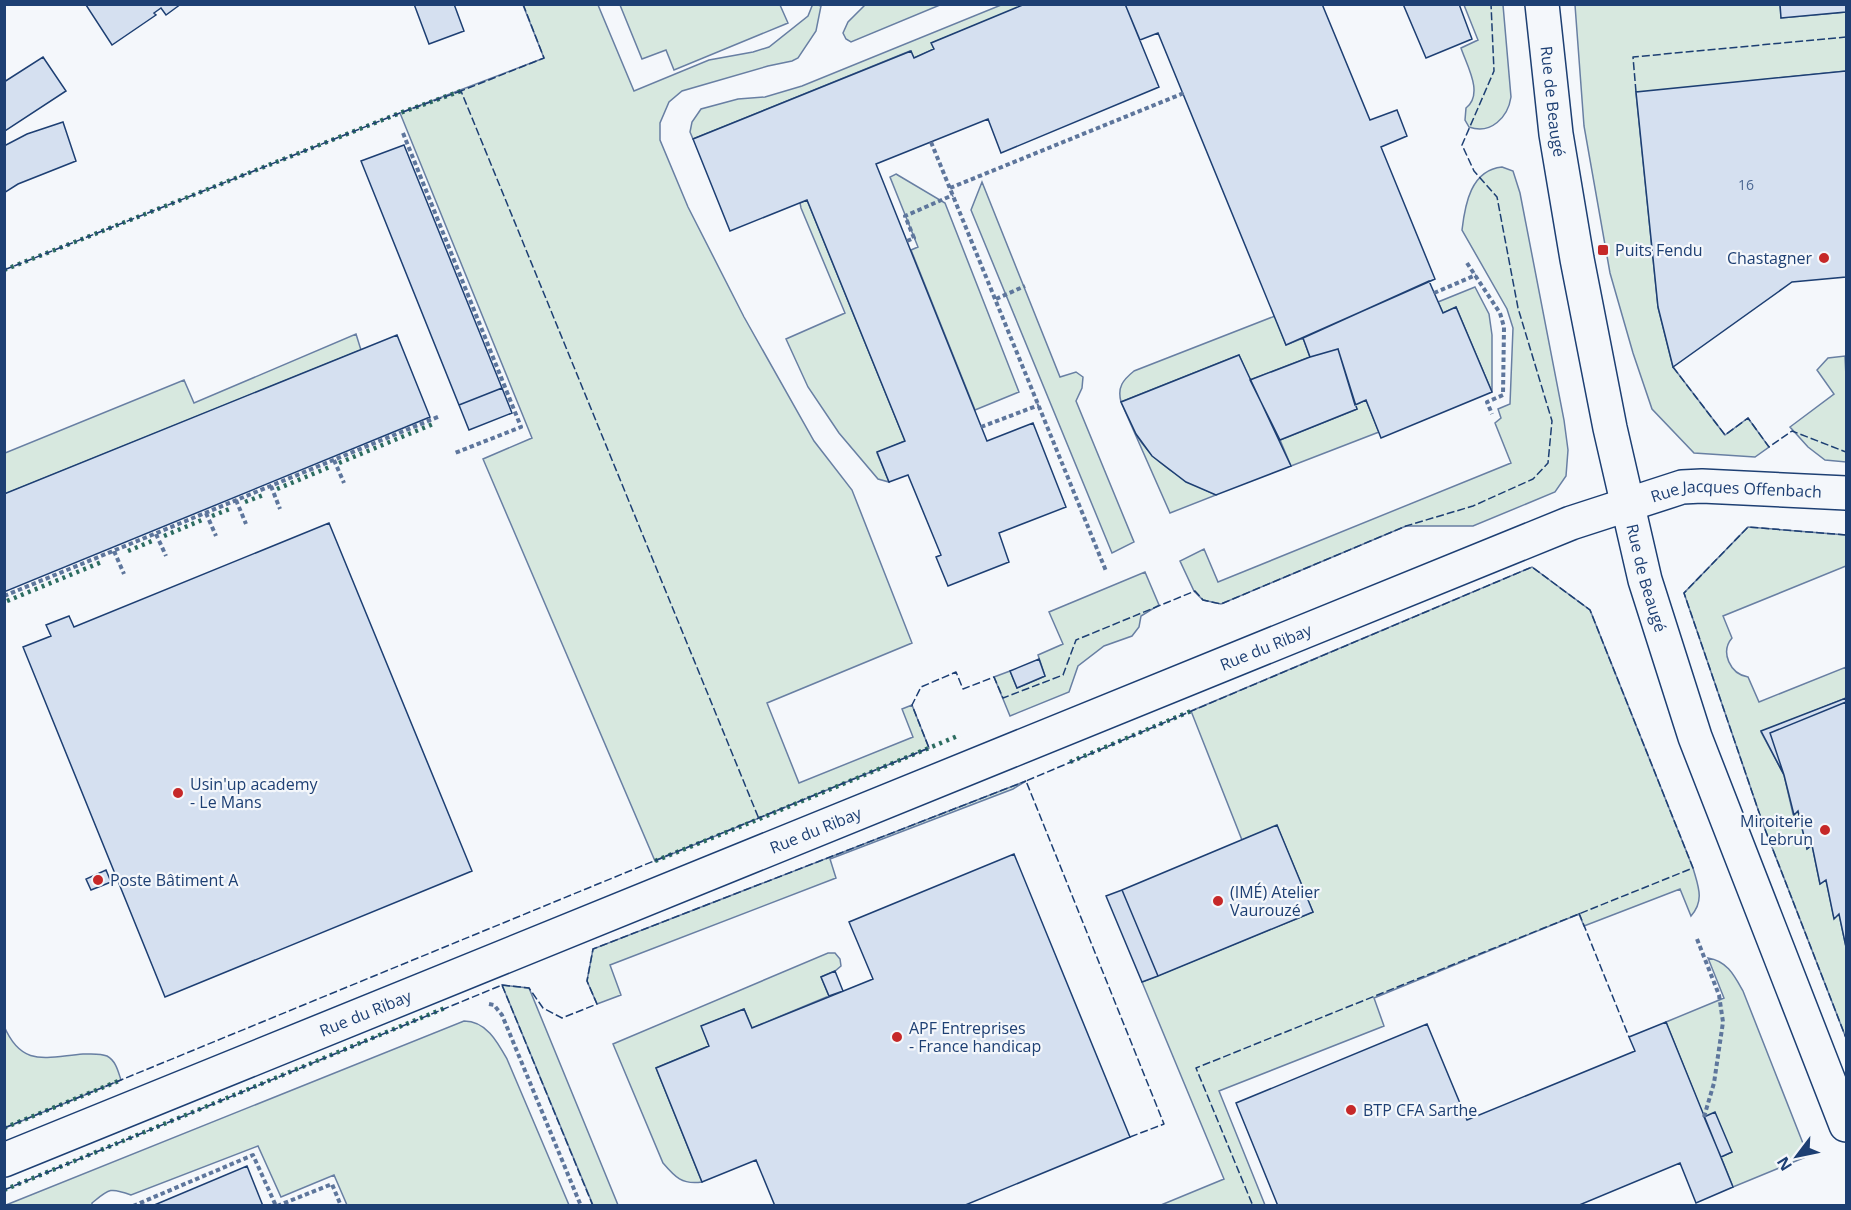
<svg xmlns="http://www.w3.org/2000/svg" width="1851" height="1210" font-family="'Open Sans',sans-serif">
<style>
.green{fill:#d7e8df;stroke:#687fa3;stroke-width:1.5}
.building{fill:#d5e0f0;stroke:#1d3f73;stroke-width:1.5}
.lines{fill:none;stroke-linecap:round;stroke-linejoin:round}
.minor-casing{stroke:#1d3f73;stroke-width:36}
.tertiary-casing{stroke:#1d3f73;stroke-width:36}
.path{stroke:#5e769c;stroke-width:4;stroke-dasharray:4.5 3;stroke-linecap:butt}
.minor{stroke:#f4f7fb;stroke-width:33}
.tertiary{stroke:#f4f7fb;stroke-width:33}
.hedge{stroke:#2c6c60;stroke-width:4.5;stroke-dasharray:3 4.5;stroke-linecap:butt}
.fence{stroke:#1d3f73;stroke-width:1.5;stroke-dasharray:8 3;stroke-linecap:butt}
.poi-dot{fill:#c62828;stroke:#f4f7fb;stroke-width:2}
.labels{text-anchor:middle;stroke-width:4.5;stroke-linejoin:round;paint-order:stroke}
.number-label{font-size:14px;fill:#4b6792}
.street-label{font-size:16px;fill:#1d3f73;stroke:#f4f7fb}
.poi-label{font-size:16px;fill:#1d3f73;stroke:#f4f7fb;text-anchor:start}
</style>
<rect width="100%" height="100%" fill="#f4f7fb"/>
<path class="green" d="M 815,4 L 821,6 L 816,31 L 798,58 L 792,61 L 768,66 L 682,91 L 669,102 L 660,123 L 660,140 L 688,207 L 744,317 L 814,441 L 852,490 L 912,643 L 767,703 L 799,783 L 913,737 L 902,709 L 912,705 L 929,748 L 655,861 L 483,459 L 532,438 L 400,113 L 544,58 L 523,5 L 598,5 L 634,91 L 709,60 L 753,52 L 769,47 L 808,16 L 812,6 Z
M 866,4 L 940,4 L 940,5 L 851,42 L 846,39 L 843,33 L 848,22 Z
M 620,5 L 780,5 L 788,23 L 674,70 L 666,50 L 642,59 Z
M 1001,5 L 1025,5 L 932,43 L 934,49 L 914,58 L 910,51 L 693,139 L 690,132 L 692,122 L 701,109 L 738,99 L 765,97 L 802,86 Z
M 1464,5 L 1503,5 L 1511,97 C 1508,117 1491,135 1469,127 L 1465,120 L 1466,108 C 1484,94 1467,66 1461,48 L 1478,40 Z
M 1575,5 L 1780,5 L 1781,18 L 1846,12 L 1846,71 L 1636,93 L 1658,307 L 1673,367 L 1725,435 L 1748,418 L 1769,447 L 1755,457 L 1694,453 L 1652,409 L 1633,353 L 1610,273 L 1584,126 Z
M 1502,167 L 1513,171 L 1520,193 L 1564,420 L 1568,450 L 1566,476 L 1555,492 L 1473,526 L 1406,526 L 1221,604 L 1203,600 L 1194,591 L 1180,561 L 1204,549 L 1218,582 L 1511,463 L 1495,423 L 1501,418 L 1498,409 L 1510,404 L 1513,328 L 1507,309 L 1462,230 C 1465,204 1471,170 1502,167 Z
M 896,174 L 945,203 L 1019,392 L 975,410 L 911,250 L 918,247 L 890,177 Z
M 982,182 L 1060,377 L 1076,372 L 1083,377 L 1082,388 L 1076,401 L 1134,542 L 1112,553 L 971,210 Z
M 807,200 L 905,441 L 877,453 L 889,482 L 878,479 L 839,433 L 808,387 L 786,339 L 845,313 L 801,208 L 800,203 Z
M 1475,287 L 1489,314 L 1492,335 L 1492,392 L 1456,307 L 1443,313 L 1438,302 Z
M 1275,316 L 1286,345 L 1303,338 L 1310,357 L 1250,380 L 1239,355 L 1121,402 C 1126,412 1130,422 1135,432 C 1151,463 1185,481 1216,495 L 1170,513 L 1121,402 C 1117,387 1123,380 1134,371 Z
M 356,334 L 361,350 L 5,494 L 5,453 L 184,380 L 194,403 Z
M 1845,356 L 1846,377 L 1846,462 L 1825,460 L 1808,447 L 1790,427 L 1834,394 L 1817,370 L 1828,358 Z
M 1366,400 L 1379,432 L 1291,466 L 1280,440 L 1357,409 L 1355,405 Z
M 1748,527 L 1846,535 L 1846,566 L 1723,616 L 1732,638 C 1720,652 1730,674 1748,677 L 1759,702 L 1846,667 L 1846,698 L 1761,732 L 1784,775 L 1793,814 L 1798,811 L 1807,849 L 1812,845 L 1820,884 L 1826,880 L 1834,918 L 1839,914 L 1846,947 L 1846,1038 L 1763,824 L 1684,593 Z
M 1532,567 L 1590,610 L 1693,868 C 1698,886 1705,900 1691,916 L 1680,889 L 1584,926 L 1579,914 L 1374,998 L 1384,1026 L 1219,1091 L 1265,1205 L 1161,1205 L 1224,1179 L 1142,982 L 1313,912 L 1277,826 L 1242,840 L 1191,711 Z
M 1145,572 L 1159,605 L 1141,616 L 1139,627 L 1132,636 L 1104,646 L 1078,666 L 1069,692 L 1010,716 L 994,677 L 1010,671 L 1017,688 L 1045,676 L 1038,655 L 1063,644 L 1049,612 Z
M 1026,781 L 1013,789 L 830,859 L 836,878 L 610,965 L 621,995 L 597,1004 L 587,981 L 593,949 Z
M 828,953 L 835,953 L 840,959 L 841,966 L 835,971 L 821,977 L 829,996 L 752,1028 L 744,1009 L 702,1026 L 709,1046 L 656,1068 L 702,1182 C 682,1185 675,1177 663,1163 L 613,1044 Z
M 1708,958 C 1727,961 1734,975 1743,991 L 1808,1156 L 1733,1187 L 1721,1157 L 1732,1152 L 1704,1117 L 1666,1022 L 1724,998 Z
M 502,985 L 529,988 L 618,1205 L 593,1205 Z
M 464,1021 C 486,1021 497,1041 507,1059 L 569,1205 L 347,1205 L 334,1175 L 281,1197 L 258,1146 L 131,1195 C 110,1187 109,1189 92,1203 L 92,1205 L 6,1205 Z
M 4,1026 C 22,1068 46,1057 83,1054 C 91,1054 100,1053 107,1056 C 116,1061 118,1071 121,1080 L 5,1128 Z"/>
<path class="building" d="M 181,4 L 166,15 L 161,8 L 154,13 L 156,15 L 112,45 L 86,5 Z
M 414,4 L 454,4 L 464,31 L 429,44 Z
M 1025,4 L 1125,4 L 1159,87 L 1001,153 L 988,119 L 876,164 L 987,441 L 1033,423 L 1066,507 L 999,533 L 1009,562 L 948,586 L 936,557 L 941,555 L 908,475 L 889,482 L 877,452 L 905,441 L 807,200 L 730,231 L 693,139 L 911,51 L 914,58 L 934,49 L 931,43 Z
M 1125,4 L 1322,4 L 1370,120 L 1397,110 L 1407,136 L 1381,147 L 1435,279 L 1286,345 L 1158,33 L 1140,40 Z
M 1403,4 L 1459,4 L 1472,39 L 1426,58 Z
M 1780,4 L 1846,4 L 1846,12 L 1781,18 Z
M 43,57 L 66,91 L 5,131 L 4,82 Z
M 1846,71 L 1846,277 L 1792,282 L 1673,367 L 1658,307 L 1636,92 Z
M 63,122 L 76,161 L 18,184 L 4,193 L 4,146 L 27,134 Z
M 404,145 L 502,388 L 459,405 L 361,161 Z
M 1429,281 L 1443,313 L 1456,307 L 1492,392 L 1381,438 L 1366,400 L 1355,405 L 1338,349 L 1310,357 L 1303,338 Z
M 397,335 L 430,417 L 4,592 L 4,494 Z
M 1338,349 L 1357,409 L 1280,440 L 1250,380 L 1310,357 Z
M 1239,355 L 1291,466 L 1216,495 L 1186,482 L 1152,456 L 1136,434 L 1121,402 Z
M 502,388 L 512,413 L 469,430 L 459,405 Z
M 329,523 L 472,871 L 165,997 L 23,647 L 51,636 L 46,625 L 69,616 L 74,627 Z
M 1039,659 L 1045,676 L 1017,688 L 1010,671 Z
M 1846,698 L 1846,702 L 1770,733 L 1784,775 L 1761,731 Z
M 1846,702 L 1846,947 L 1839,914 L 1834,919 L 1826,880 L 1820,884 L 1812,845 L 1807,849 L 1798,811 L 1794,815 L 1784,775 L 1770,733 Z
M 1277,825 L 1313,912 L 1158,976 L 1122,890 Z
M 1014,854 L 1130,1137 L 963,1206 L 775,1206 L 756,1160 L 702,1182 L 656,1068 L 709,1046 L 701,1026 L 744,1009 L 752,1028 L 873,979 L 849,922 Z
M 106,870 L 111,882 L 91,890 L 86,879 Z
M 1122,890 L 1158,976 L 1142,982 L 1106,896 Z
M 835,971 L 843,991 L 829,996 L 821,977 Z
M 1666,1022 L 1733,1187 L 1696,1203 L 1680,1163 L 1577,1206 L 1278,1206 L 1236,1103 L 1427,1024 L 1467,1120 L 1635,1051 L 1629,1037 Z
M 1715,1112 L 1732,1152 L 1721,1157 L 1704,1117 Z
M 247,1166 L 263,1206 L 152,1206 Z"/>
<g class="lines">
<defs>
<g id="minor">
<path id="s1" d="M 4,1160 L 1571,523 L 1682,487 L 1702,486 L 1846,493"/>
</g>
<g id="tertiary">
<path id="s2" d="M 1542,4 L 1556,134 L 1577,259 L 1610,428 L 1645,580 L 1695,737 L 1846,1125"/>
</g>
</defs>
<use href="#minor" class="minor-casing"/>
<use href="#tertiary" class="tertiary-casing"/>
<path class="path" d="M 403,133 L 521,427 L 455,453
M 931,142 L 1106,571
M 950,188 L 1184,93
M 907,241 L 914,238 L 905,216 L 953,195
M 1467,263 L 1500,313 L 1504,327 L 1503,395 L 1487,402 L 1492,414
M 1434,293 L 1476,275
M 996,299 L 1025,286
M 981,427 L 1039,405
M 334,460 L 344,483
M 271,486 L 280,509
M 236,500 L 246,524
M 206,513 L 216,536
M 156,534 L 166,556
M 114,551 L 124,574
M 4,596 L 440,416
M 1697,939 L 1719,995 L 1723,1022 L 1714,1083 L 1704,1117
M 489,1004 L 494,1005 L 502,1015 L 581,1206
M 1052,1204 L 1052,1206
M 133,1206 L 253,1155 L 276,1206
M 277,1206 L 332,1184 L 341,1206"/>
<use href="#minor" class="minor"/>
<use href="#tertiary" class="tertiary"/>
<path class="hedge" d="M 4,270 L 400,113 L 461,91
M 339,463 L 433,424
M 277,489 L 332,466
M 245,502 L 266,494
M 212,516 L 232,508
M 164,536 L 202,520
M 128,551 L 152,541
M 7,601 L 104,561
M 1070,762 L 1191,711
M 655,861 L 759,819 L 960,735
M 4,1128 L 121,1080
M 4,1190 L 445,1008"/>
<path class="fence" d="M 523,4 L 544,58 L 461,91 L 759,819
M 1636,92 L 1633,57 L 1846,37
M 4,270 L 400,113 L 461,91
M 1673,367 L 1725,435 L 1748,418 L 1769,447 L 1792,431 L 1846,452
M 1846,535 L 1748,527 L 1684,593 L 1763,824 L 1846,1038
M 1579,913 L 1629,1037
M 502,985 L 529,988 L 543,1008 L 562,1018 L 597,1004 L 587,981 L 593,949 L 1026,781
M 4,1128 L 929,748 L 912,705 L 921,687 L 956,672 L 963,689 L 994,677 L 1003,698 L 1063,675 L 1076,640 L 1195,591 L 1203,600 L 1221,604 L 1406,526 L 1473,506 L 1533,479 L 1548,463 L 1552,421 L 1518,308 L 1497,197 L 1474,171 L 1462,145 L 1494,71 L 1491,4
M 1130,1137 L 1164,1124 L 1026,781 L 1532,567 L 1590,610 L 1693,868 L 1196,1068 L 1253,1206
M 4,1190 L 502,985 L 593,1206"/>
</g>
<g class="poi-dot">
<rect x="1597" y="244" width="12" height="12" rx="3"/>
<circle cx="1824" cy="258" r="6"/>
<circle cx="178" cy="793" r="6"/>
<circle cx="1825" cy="830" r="6"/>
<circle cx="98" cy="880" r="6"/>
<circle cx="1218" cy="901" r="6"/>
<circle cx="897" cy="1037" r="6"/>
<circle cx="1351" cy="1110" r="6"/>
</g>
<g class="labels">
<g class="number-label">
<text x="1746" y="190">16</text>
</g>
<g class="street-label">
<text dy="6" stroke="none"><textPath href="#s2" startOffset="98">Rue de Beaugé</textPath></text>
<text dy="6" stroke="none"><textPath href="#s1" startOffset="1862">Rue Jacques Offenbach</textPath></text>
<text dy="6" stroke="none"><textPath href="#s2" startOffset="584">Rue de Beaugé</textPath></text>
<text dy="6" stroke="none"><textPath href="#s1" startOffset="1362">Rue du Ribay</textPath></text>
<text dy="6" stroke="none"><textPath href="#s1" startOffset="876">Rue du Ribay</textPath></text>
<text dy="6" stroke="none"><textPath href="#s1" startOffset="390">Rue du Ribay</textPath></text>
</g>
<g class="poi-label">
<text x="1615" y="256">Puits Fendu</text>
<text x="1812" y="264" text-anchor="end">Chastagner</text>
<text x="190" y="790">Usin'up academy<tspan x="190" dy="18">- Le Mans</tspan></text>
<text x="1813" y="827" text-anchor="end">Miroiterie<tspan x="1813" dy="18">Lebrun</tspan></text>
<text x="110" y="886">Poste Bâtiment A</text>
<text x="1230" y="898">(IMÉ) Atelier<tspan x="1230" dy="18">Vaurouzé</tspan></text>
<text x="909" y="1034">APF Entreprises<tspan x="909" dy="18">- France handicap</tspan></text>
<text x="1363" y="1116">BTP CFA Sarthe</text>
</g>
</g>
<rect width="1851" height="1210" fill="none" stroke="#1d3f73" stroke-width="12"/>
<g transform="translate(1797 1156) rotate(238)" stroke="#f4f7fb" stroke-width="4.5" paint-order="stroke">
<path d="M0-4.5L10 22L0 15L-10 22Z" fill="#1d3f73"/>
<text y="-9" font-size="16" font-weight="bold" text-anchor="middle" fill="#1d3f73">N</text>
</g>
</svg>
